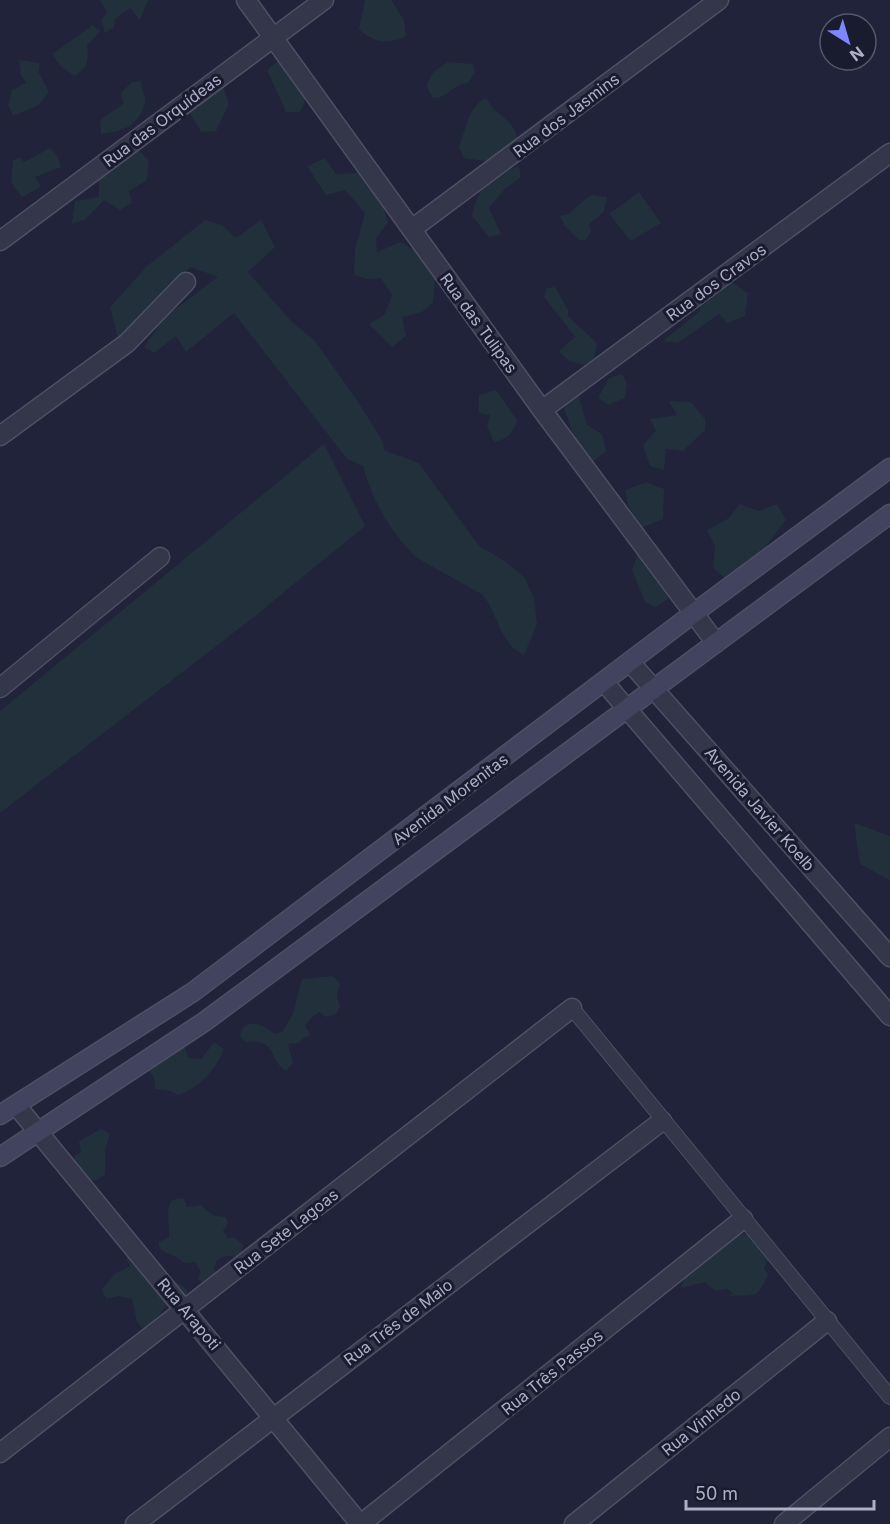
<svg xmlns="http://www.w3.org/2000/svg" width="890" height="1524" font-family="Inter,sans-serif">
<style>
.green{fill:#22303b}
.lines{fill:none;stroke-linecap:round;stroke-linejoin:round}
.service-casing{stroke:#4e5065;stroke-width:16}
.minor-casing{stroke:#4e5065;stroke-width:21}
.tertiary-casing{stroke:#4e5065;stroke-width:21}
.secondary-casing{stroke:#4e5065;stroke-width:21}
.service{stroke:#34364a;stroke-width:14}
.minor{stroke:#34364a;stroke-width:18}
.tertiary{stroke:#34364a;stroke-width:18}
.secondary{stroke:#42435e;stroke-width:18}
.labels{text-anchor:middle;stroke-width:6;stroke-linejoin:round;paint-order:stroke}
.street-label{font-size:16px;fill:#aeb0c7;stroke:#191b2f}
</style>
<rect width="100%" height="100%" fill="#20233a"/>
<path class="green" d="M 100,0 L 148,0 L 140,20 L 130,8 L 115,19 L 114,27 L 105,33 L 101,20 L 107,12 Z
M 365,0 L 391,0 L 404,20 L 406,36 C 389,45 373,43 359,29 Z
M 93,25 L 100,31 L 87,46 C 89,61 88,67 75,76 L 61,67 L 52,54 Z
M 19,60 L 40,63 L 39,73 L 49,92 L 39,105 L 13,116 L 8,105 L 12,90 L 26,83 L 21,75 Z
M 278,61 L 289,69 L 306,98 L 300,112 L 286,112 L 267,70 Z
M 448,62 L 473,64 L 475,72 L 468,83 C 452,84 449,98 433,98 L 426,86 L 434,71 Z
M 141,80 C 141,87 146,97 145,103 C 140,126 121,132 101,134 L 100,120 L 123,104 L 121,93 L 131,83 Z
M 221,82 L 229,104 L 216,131 L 201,132 L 190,113 L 194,99 Z
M 486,98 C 496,117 511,116 518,138 L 501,159 L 485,161 L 464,158 L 459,147 C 466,130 468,106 486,98 Z
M 50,148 L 57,155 L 61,167 L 35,177 L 41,187 L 22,197 L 11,183 L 13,160 L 20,157 L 24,162 Z
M 122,150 L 138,150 L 149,160 L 147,180 L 129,191 L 132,203 L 120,210 L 104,200 L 85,220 L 72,223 L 75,201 L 99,197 L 99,178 Z
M 325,158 L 336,174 L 361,173 L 376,185 L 388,222 L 376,239 L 377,252 L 401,242 C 435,263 438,262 433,303 L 422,312 L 402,317 L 406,336 L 392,347 L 369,324 L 384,315 L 392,295 L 381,278 L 368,279 L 354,275 L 355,249 L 365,213 L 345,190 L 326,195 L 307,166 Z
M 519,166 L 521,177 L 505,189 L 489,208 L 501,234 L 489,237 L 472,216 C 478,185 491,176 519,166 Z
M 639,192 L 661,223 L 631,241 L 609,214 Z
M 591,195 L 607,197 L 604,212 L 589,224 L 591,231 L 586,240 L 579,240 L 564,225 L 560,216 L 568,214 Z
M 205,220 L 222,225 L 236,238 L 261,220 L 275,247 L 248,272 L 291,321 L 315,341 L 357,400 L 382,440 L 384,450 L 419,463 L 479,546 L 505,561 L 525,578 L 534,598 L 537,624 L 524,655 C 500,645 498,614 483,595 L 417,558 C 391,534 372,500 363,466 L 347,459 L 234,313 L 186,352 L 176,336 L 154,353 L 144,347 L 166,316 L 218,277 L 190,267 L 118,339 L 110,307 L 146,267 Z
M 730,281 L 748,293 L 745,316 L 727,323 L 719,314 L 678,343 L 663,341 L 700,311 L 701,298 Z
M 555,287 L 568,310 L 568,316 L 597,343 L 594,358 L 584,365 L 569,361 L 559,351 L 575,337 L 544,297 L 547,288 Z
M 622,374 L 627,383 L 625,398 L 608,405 L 598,398 L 609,378 Z
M 496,390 L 517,420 C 513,433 508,439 494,442 L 487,426 L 490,415 L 479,413 L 479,395 Z
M 579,396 L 587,425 L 602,434 L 606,451 L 588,466 L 580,455 L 562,402 Z
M 669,401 L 691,402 L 705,419 L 705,430 L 683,451 L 666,449 L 664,470 L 650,466 L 643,445 L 656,431 L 650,419 L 677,415 Z
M 324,444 L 365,526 L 250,620 L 0,813 L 0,711 Z
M 646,482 L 664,489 L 663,519 L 641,528 L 628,505 L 625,490 Z
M 739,504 L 759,511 L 777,504 L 786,520 L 756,559 L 726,579 L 713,568 L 715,547 L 707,530 L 729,518 Z
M 638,553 L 671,597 L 655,607 L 645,602 L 632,570 Z
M 854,823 L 890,836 L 890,880 L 860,864 Z
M 333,976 L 340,983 L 337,996 L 340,1007 L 336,1014 L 326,1017 L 319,1012 L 310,1019 L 305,1026 L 311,1035 L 305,1037 L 298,1043 L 288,1044 L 293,1063 L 286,1071 C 267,1059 279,1039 246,1042 L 240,1036 C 243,1016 264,1024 275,1034 L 282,1032 L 293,1014 L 302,979 Z
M 214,1042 L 224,1049 C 216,1069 199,1089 178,1095 L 171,1091 L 155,1089 L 154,1078 L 149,1071 L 175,1046 L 185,1048 L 188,1057 L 194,1059 L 202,1058 Z
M 101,1129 L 110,1134 L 105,1150 L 105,1174 L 98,1180 L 85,1181 L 71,1164 L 75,1155 L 81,1153 L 79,1141 Z
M 178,1198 L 184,1199 L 187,1207 L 200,1205 L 215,1216 L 226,1217 L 228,1223 L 223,1231 L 228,1238 L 235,1238 L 243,1245 L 241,1257 L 226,1256 L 217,1260 L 214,1269 L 220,1276 L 208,1288 L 198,1279 L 201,1272 L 195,1262 L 184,1263 C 176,1254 166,1256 159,1247 L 159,1242 L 169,1237 L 168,1209 L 171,1201 Z
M 737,1233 L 755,1235 L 770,1256 L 764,1268 L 768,1275 C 756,1301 755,1294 729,1296 L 733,1293 L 727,1289 L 715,1291 L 705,1282 L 683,1288 L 681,1286 L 690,1268 Z
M 132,1244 C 144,1255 156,1249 160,1270 L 187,1289 L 188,1301 L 169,1303 L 145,1332 L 137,1322 L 132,1299 L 118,1296 L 106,1299 L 102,1289 L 115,1274 L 130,1266 L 126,1258 Z"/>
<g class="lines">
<defs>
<path id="service" d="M 572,1008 L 890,1397"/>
<path id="minor" d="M 246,0 L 542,410 L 716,643
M 412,229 L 719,0
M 0,241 L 324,0
M 542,410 L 890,153
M 0,436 L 127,343 L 186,282
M 0,688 L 160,557
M 16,1105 L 360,1524
M 0,1453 L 572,1008
M 135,1524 L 662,1121
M 361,1524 L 743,1219
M 574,1524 L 827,1321
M 784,1524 L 890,1437"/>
<path id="tertiary" d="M 630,662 L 890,957
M 604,682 L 890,1016"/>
<path id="secondary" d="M 0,1115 L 193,992 L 694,613 L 890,468
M 0,1157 L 204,1022 L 890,514"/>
</defs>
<use href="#service" class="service-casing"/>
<use href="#minor" class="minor-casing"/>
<use href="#tertiary" class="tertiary-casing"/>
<use href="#secondary" class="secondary-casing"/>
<use href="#service" class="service"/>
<use href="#minor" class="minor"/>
<use href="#tertiary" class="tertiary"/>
<use href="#secondary" class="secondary"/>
</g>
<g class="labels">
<g class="street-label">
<text transform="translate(566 115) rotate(-37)" y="6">Rua dos Jasmins</text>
<text transform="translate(162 120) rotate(-37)" y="6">Rua das Orquídeas</text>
<text transform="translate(716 282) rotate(-36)" y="6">Rua dos Cravos</text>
<text transform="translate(479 323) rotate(54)" y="6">Rua das Tulipas</text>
<text transform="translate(450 799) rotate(-37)" y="6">Avenida Morenitas</text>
<text transform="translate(760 809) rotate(49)" y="6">Avenida Javier Koelb</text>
<text transform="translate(286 1231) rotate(-38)" y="6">Rua Sete Lagoas</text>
<text transform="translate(189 1314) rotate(50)" y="6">Rua Arapoti</text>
<text transform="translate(398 1322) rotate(-37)" y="6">Rua Três de Maio</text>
<text transform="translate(552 1372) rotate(-39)" y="6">Rua Três Passos</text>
<text transform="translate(701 1422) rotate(-39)" y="6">Rua Vinhedo</text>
</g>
</g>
<g transform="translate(848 42) rotate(143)"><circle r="28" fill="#191b2f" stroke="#55576c" stroke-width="1.5"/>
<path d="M0-4.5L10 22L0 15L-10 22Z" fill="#7d86fd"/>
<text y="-9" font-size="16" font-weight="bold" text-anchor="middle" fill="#aeb0c7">N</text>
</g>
<path d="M686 1500v9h188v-9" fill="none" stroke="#aeb0c7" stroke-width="3"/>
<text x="695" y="1500" font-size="18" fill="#aeb0c7" stroke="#191b2f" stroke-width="4.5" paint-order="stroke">50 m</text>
</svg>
